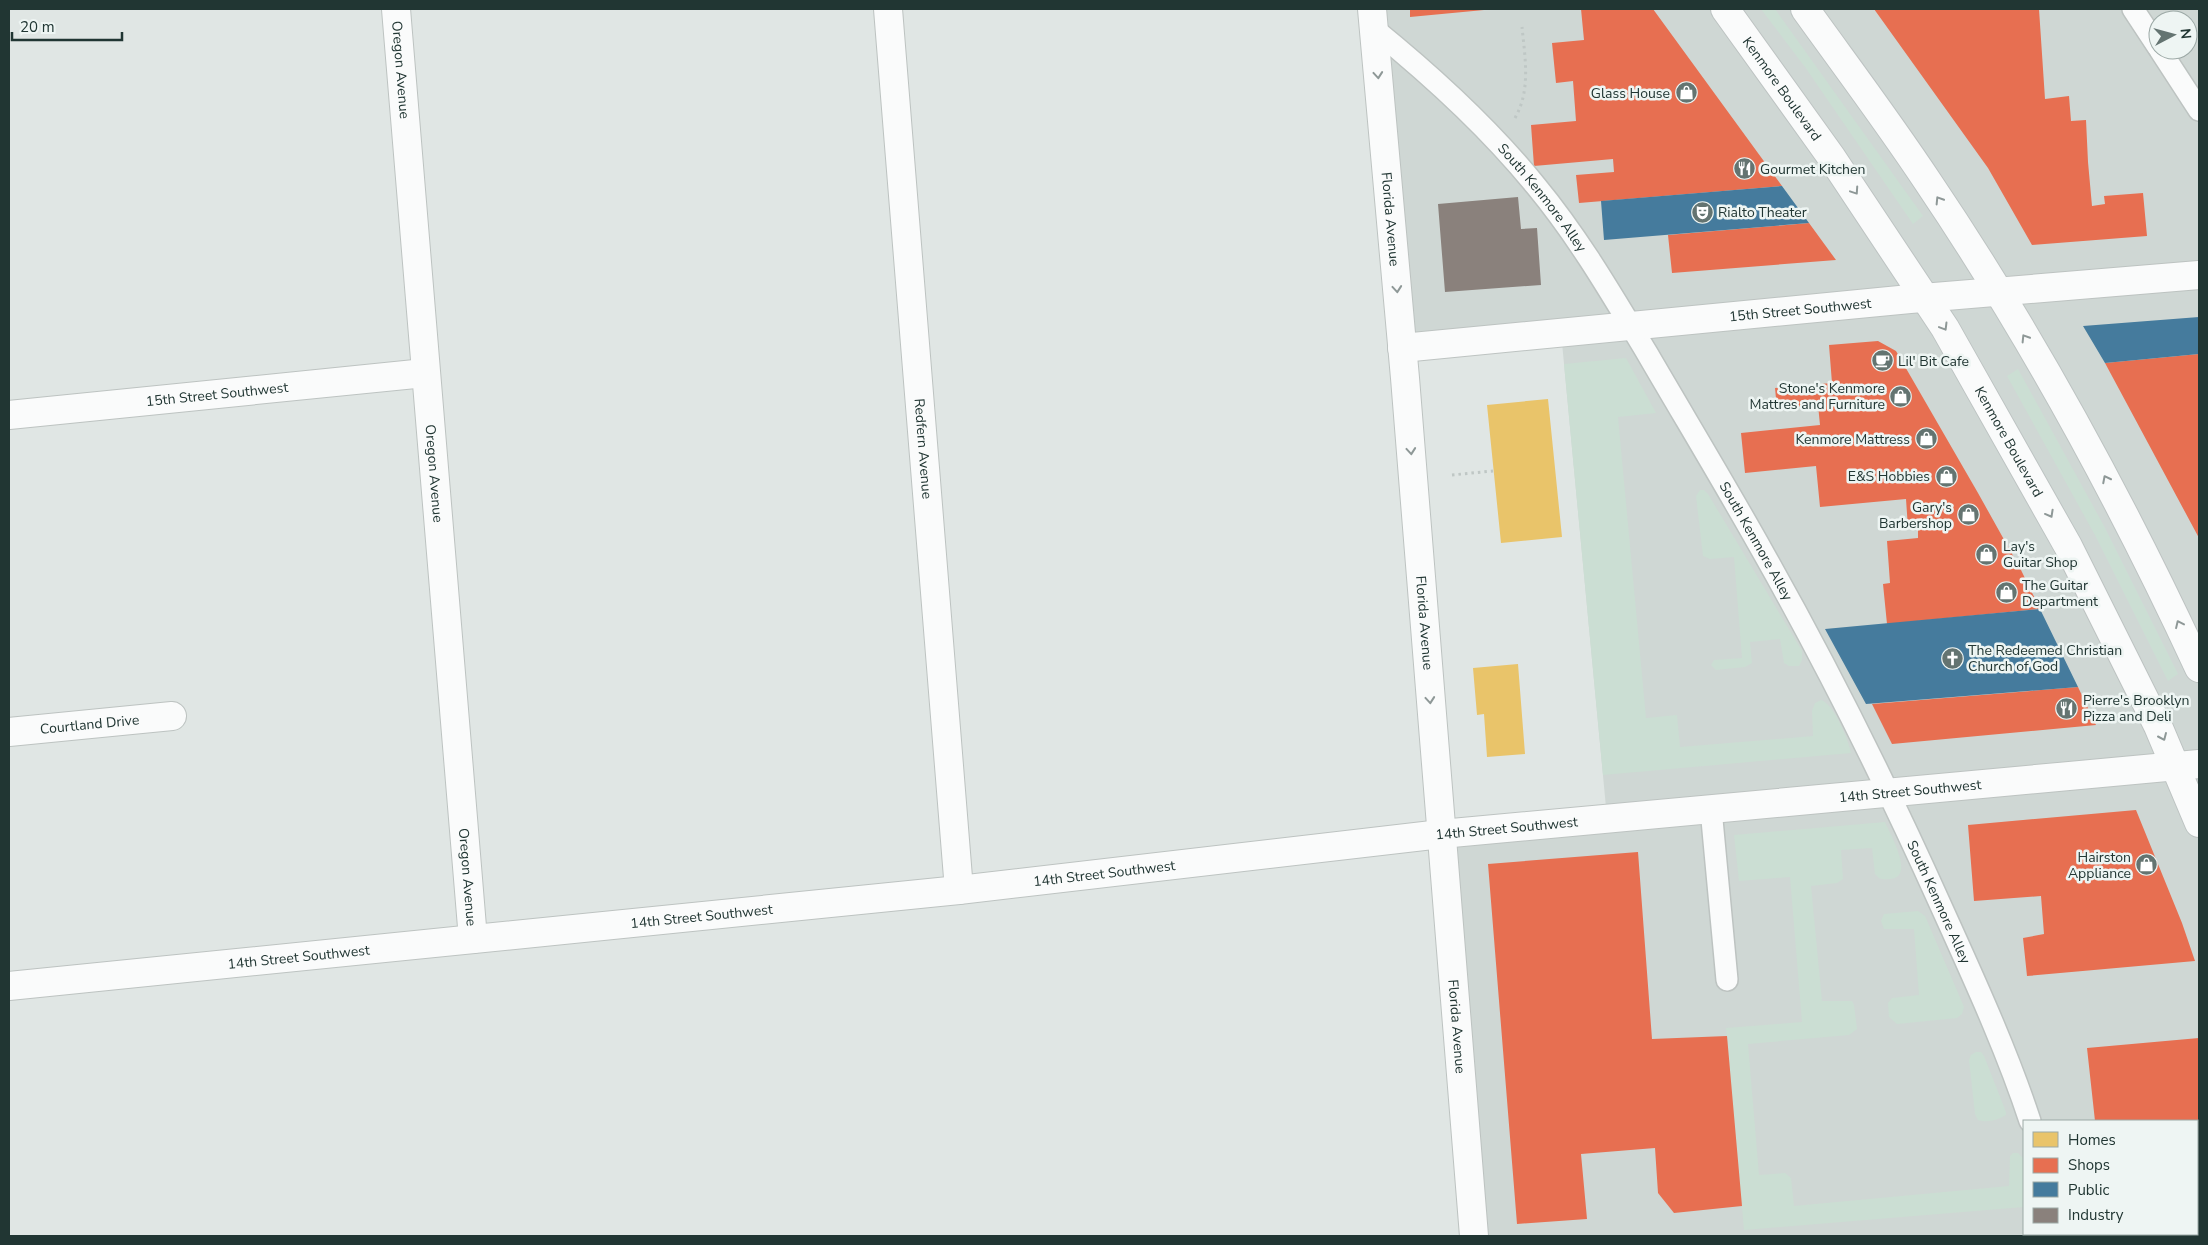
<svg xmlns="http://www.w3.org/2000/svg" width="2208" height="1245" font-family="'Nunito Sans',sans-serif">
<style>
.built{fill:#cfd7d4;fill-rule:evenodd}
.green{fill:#cbded3}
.homes{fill:#e9c46a}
.shops{fill:#e76f51}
.public{fill:#457b9d}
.industry{fill:#8a817c}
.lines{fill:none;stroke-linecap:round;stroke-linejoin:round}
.service-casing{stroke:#bdc3c1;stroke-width:24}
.minor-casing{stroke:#bdc3c1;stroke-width:30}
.secondary-casing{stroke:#bdc3c2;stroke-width:30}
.path{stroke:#bfc7c5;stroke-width:3;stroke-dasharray:2.5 4;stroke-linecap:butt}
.service{stroke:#fafbfb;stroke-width:21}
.minor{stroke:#fafbfb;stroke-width:28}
.secondary{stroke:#fafbfb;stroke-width:28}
.oneway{stroke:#8e9897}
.labels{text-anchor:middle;stroke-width:5;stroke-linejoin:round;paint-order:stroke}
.street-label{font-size:14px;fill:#213633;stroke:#eef5f3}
.poi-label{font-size:14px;fill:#213633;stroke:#eef5f3;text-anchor:start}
</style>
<rect width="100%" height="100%" fill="#e0e6e4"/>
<path class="built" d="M 1372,9 L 2199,9 L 2199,1236 L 1474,1236 L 1441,834 L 1607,818 L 1561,332 L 1402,348 ZM 2158,20 L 2188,20 L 2188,50 L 2158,50 ZM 2024,1121 L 2197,1121 L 2197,1234 L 2024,1234 Z"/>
<path class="green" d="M 1761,9 L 1775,9 L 1923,216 L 1913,224 L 1805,67 Z
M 1626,358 L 1656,413 L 1618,417 L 1646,718 L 1677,715 L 1680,747 L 1813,736 L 1812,711 L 1815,703 L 1821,700 C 1834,704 1849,741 1851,753 L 1603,775 L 1564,364 Z
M 2018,369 L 2104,526 L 2178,674 L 2168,681 L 2096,537 L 2007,376 Z
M 1700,490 L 1704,490 L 1708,494 L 1802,651 L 1802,660 L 1799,666 L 1789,666 L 1784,663 L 1780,639 L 1750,642 L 1752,663 L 1745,667 L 1716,670 L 1711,665 L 1714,660 L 1742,658 L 1734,557 L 1710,559 L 1703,556 L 1696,496 Z
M 1885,822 C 1890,834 1915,876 1891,879 C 1886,879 1883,880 1879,878 L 1875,874 L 1872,848 L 1841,850 L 1843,879 L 1837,883 L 1811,886 L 1822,1001 L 1852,1001 L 1854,1005 L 1857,1029 L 1849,1035 L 1748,1044 L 1759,1175 L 1785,1173 L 1791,1178 L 1794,1206 L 2009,1186 L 2010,1156 L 2013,1153 L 2018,1153 L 2024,1159 L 2024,1207 L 1744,1230 L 1726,1028 L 1802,1022 L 1790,877 L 1739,881 L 1734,835 Z
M 1918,911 L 1925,916 L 1964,1007 L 1962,1014 L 1957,1018 L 1897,1024 L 1889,1017 L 1888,1003 L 1892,998 L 1919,995 L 1914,929 L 1884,929 L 1881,921 L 1884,914 Z
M 1976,1052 L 1981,1052 L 1984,1056 L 2006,1112 L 2006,1115 C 1998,1120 1987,1123 1978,1120 L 1975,1114 L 1969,1060 L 1971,1055 Z"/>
<path class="homes" d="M 1548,399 L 1562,537 L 1501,543 L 1487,405 Z
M 1518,664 L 1525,754 L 1487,757 L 1484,714 L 1477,715 L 1473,668 Z"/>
<path class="shops" d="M 1410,9 L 1484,9 L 1484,10 L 1410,17 Z
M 1581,9 L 1653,9 L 1782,186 L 1579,203 L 1576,175 L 1614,172 L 1613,159 L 1534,166 L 1531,125 L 1576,121 L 1573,81 L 1556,83 L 1552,43 L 1584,40 Z
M 1874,9 L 2039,9 L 2045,99 L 2069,96 L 2071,121 L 2086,120 L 2088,162 L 2092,206 L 2105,204 L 2104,196 L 2143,193 L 2147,236 L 2032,245 L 1988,168 Z
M 1809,223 L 1836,260 L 1672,273 L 1668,235 Z
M 1878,341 L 1896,351 L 1978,493 L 2021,570 L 2040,609 L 1887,624 L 1883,584 L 1890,583 L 1887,541 L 1918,538 L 1918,527 L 1908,528 L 1906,499 L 1820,507 L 1816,466 L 1745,473 L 1741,433 L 1820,425 L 1818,405 L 1777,409 L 1775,388 L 1832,383 L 1829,345 Z
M 2199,354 L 2199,538 L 2105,363 Z
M 2078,687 L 2096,725 L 1892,744 L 1872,704 Z
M 2136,810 L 2182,923 L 2195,961 L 2027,976 L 2023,938 L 2044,934 L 2041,896 L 1974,901 L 1968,825 Z
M 1638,852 L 1652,1039 L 1727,1036 L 1742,1206 L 1674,1213 L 1658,1193 L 1655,1148 L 1581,1154 L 1587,1219 L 1517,1224 L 1488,864 Z
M 2199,1038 L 2199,1192 L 2197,1192 L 2197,1121 L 2095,1121 L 2087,1048 Z"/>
<path class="public" d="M 1782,186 L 1809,223 L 1604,240 L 1601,201 Z
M 2199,317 L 2199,354 L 2105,363 L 2083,326 Z
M 2040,609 L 2078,687 L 1866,704 L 1825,629 Z"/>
<path class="industry" d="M 1518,197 L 1521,229 L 1537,228 L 1541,285 L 1445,292 L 1438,204 Z"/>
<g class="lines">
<defs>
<g id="service">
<path d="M 2133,9 L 2158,47"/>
<path id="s1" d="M 1374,29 C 1432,76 1489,128 1536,186 C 1579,238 1612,295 1647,353 C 1686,420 1726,486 1764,554 C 1829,669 1887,786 1941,906 C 1973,977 2006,1048 2030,1121"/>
<path d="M 2160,50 L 2199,110"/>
<path d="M 1711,809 L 1727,980"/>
<path d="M 2068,1234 L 2069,1236"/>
</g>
<g id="minor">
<path id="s2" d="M 396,9 L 473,939"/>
<path id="s3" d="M 888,9 L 959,890"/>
<path id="s4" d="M 1372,9 L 1405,378 L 1474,1236"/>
<path id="s5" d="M 1402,348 L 1910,299 L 2199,275"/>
<path id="s6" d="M 9,415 L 425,373"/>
<path id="s7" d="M 9,732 L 172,716"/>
<path id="s8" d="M 9,986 L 959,890 L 1441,834 L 2199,764"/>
</g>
<g id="secondary">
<path id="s9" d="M 1725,9 L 1832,158 L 1945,328 L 2068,546 L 2158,726 L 2199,823"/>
<path d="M 1805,9 C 1846,66 1889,123 1928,182 C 2032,336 2121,500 2199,668"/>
</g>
</defs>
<use href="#service" class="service-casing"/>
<use href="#minor" class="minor-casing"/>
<use href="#secondary" class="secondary-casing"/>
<path class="path" d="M 1515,118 C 1531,90 1525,58 1522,27
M 1452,475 L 1493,471"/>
<use href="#service" class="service"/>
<use href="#minor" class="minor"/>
<use href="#secondary" class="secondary"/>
</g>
<defs><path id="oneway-chevron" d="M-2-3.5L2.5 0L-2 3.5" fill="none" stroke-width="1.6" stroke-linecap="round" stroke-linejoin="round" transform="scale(1.25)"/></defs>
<g class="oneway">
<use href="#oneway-chevron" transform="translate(1378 75) rotate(85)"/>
<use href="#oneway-chevron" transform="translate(1855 191) rotate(56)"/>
<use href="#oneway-chevron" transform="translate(1939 200) rotate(-122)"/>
<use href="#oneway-chevron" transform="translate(1397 289) rotate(85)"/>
<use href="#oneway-chevron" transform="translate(1944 327) rotate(59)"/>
<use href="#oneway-chevron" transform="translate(2025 338) rotate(-122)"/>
<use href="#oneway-chevron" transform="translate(1411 451) rotate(85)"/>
<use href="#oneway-chevron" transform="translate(2106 479) rotate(-117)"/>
<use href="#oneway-chevron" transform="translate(2050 514) rotate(61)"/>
<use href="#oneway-chevron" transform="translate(2179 624) rotate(-115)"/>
<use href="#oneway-chevron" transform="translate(1430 700) rotate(85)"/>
<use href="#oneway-chevron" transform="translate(2163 737) rotate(66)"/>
</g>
<defs>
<symbol id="shop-disc" viewBox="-11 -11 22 22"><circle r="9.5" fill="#647471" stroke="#eef5f3"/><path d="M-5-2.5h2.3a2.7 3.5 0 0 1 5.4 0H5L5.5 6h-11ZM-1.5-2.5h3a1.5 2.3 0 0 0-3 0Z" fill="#fff"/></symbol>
<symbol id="restaurant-disc" viewBox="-11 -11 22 22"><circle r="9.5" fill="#647471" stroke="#eef5f3"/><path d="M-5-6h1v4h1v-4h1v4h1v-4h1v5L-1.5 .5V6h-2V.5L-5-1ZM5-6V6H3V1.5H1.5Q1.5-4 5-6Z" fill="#fff"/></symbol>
<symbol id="theatre-disc" viewBox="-11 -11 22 22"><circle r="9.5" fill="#647471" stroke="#eef5f3"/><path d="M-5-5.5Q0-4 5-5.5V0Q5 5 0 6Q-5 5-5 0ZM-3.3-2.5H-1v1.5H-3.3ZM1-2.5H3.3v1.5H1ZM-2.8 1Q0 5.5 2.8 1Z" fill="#fff"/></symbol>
<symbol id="cafe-disc" viewBox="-11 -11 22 22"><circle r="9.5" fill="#647471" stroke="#eef5f3"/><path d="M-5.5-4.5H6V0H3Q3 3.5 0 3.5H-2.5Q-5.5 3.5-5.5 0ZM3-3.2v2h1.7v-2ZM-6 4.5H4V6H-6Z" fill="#fff"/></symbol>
<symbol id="church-disc" viewBox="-11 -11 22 22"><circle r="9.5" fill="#647471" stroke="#eef5f3"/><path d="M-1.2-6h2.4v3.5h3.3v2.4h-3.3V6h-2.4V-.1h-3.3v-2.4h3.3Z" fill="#fff"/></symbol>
</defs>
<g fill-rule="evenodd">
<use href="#shop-disc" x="1674" y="80" width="25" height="25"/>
<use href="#restaurant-disc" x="1732" y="156" width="25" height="25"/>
<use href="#theatre-disc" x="1690" y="200" width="25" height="25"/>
<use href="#cafe-disc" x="1870" y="348" width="25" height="25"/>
<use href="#shop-disc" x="1888" y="384" width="25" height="25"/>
<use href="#shop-disc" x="1914" y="426" width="25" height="25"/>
<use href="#shop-disc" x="1934" y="464" width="25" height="25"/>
<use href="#shop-disc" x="1956" y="502" width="25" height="25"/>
<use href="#shop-disc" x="1974" y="542" width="25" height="25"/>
<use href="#shop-disc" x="1994" y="580" width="25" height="25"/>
<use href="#church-disc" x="1940" y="646" width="25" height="25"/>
<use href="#restaurant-disc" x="2054" y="696" width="25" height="25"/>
<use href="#shop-disc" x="2134" y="852" width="25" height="25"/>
</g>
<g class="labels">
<g class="street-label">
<text dy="5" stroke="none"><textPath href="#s2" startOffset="61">Oregon Avenue</textPath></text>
<text dy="5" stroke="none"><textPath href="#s9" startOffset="98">Kenmore Boulevard</textPath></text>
<text dy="5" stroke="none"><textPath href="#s1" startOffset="239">South Kenmore Alley</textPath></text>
<text dy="5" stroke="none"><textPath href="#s4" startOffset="211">Florida Avenue</textPath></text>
<text dy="5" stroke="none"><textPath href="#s5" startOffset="400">15th Street Southwest</textPath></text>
<text dy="5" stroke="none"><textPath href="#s6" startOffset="209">15th Street Southwest</textPath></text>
<text dy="5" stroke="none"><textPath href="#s9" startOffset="518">Kenmore Boulevard</textPath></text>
<text dy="5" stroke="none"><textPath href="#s3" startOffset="441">Redfern Avenue</textPath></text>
<text dy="5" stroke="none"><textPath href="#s2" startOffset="466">Oregon Avenue</textPath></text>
<text dy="5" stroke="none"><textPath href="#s1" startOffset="644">South Kenmore Alley</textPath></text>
<text dy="5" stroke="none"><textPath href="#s4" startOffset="616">Florida Avenue</textPath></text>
<text dy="5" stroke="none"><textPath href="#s7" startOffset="81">Courtland Drive</textPath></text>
<text dy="5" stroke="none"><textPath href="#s8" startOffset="1911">14th Street Southwest</textPath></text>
<text dy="5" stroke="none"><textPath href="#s8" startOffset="1506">14th Street Southwest</textPath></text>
<text dy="5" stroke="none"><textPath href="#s8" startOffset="1101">14th Street Southwest</textPath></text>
<text dy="5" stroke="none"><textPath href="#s2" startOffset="871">Oregon Avenue</textPath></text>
<text dy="5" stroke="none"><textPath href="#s1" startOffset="1049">South Kenmore Alley</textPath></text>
<text dy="5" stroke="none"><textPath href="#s8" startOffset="696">14th Street Southwest</textPath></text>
<text dy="5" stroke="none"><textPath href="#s8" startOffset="291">14th Street Southwest</textPath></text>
<text dy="5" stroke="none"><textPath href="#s4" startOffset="1021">Florida Avenue</textPath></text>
</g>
<g class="poi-label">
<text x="1670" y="98" text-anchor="end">Glass House</text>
<text x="1760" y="174">Gourmet Kitchen</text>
<text x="1718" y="217">Rialto Theater</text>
<text x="1898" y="366">Lil' Bit Cafe</text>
<text x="1885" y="393" text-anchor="end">Stone's Kenmore<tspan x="1885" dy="16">Mattres and Furniture</tspan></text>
<text x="1910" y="444" text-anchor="end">Kenmore Mattress</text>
<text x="1930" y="481" text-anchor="end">E&amp;S Hobbies</text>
<text x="1952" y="512" text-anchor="end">Gary's<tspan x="1952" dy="16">Barbershop</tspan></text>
<text x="2003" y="551">Lay's<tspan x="2003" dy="16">Guitar Shop</tspan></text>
<text x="2022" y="590">The Guitar<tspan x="2022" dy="16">Department</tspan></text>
<text x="1968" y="655">The Redeemed Christian<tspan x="1968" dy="16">Church of God</tspan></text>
<text x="2083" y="705">Pierre's Brooklyn<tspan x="2083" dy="16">Pizza and Deli</tspan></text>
<text x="2131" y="862" text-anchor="end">Hairston<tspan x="2131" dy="16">Appliance</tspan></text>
</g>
</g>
<rect width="2208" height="1245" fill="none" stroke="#213633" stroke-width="20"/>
<rect x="2023" y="1120" width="175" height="115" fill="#eef5f3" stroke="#9ca9a6"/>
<rect x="2033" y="1132" width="25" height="15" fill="#e9c46a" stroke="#9ca9a6"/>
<text x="2068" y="1145" font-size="15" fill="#213633">Homes</text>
<rect x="2033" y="1158" width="25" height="15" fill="#e76f51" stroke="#9ca9a6"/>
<text x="2068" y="1170" font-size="15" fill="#213633">Shops</text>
<rect x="2033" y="1182" width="25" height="15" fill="#457b9d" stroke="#9ca9a6"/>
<text x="2068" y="1195" font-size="15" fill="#213633">Public</text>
<rect x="2033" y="1208" width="25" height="15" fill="#8a817c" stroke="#9ca9a6"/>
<text x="2068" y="1220" font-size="15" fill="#213633">Industry</text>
<g transform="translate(2173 35) rotate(84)"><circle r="24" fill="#eef5f3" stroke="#9ca9a6"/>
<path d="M0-4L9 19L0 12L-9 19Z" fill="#647471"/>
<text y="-8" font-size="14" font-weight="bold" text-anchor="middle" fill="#213633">N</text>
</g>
<path d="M12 32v8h110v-8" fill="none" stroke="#213633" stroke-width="2.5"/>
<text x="20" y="32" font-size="15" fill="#213633" stroke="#eef5f3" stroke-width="4" paint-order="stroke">20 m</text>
</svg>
